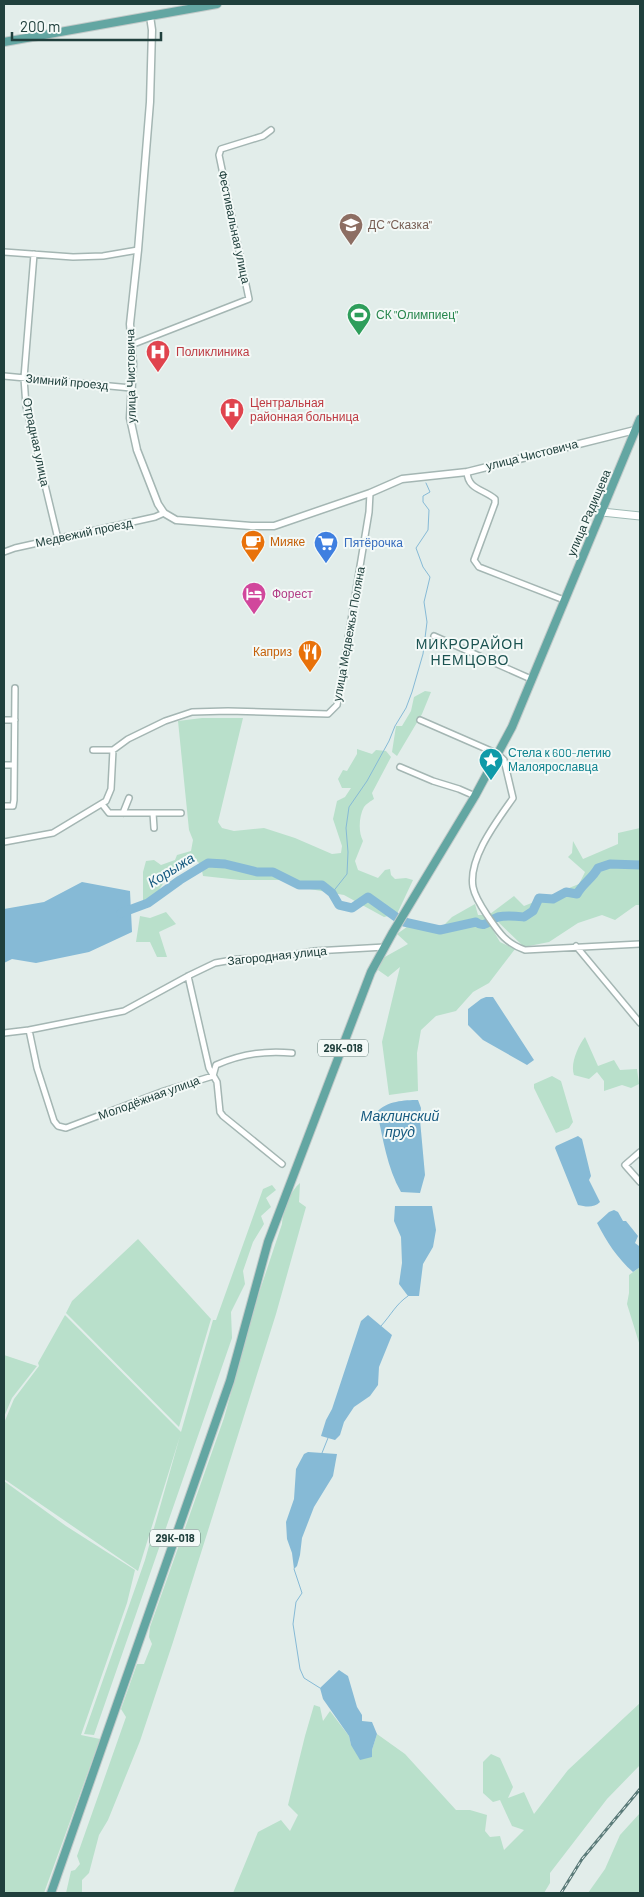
<svg xmlns="http://www.w3.org/2000/svg" width="644" height="1897" font-family="Barlow,sans-serif">
<style>
.green{fill:#b9e0cb}
.water{fill:#86bad6}
.lines{fill:none;stroke-linecap:round;stroke-linejoin:round}
.stream{stroke:#86bad6;stroke-width:1}
.river{stroke:#86bad6;stroke-width:9}
.minor-casing{stroke:#a4b6b3;stroke-width:8}
.tertiary-casing{stroke:#a4b6b3;stroke-width:9}
.secondary-casing{stroke:#9fbab5;stroke-width:9}
.primary-casing{stroke:#c1cac9;stroke-width:10}
.minor{stroke:#fff;stroke-width:5}
.tertiary{stroke:#fff;stroke-width:6}
.secondary{stroke:#fff;stroke-width:7}
.primary{stroke:#63a6a2;stroke-width:8}
.rail-casing{stroke:#5b7b79;stroke-width:3}
.rail{stroke:#f3f9f7;stroke-width:1;stroke-dasharray:4;stroke-linecap:butt}
.labels{text-anchor:middle;stroke-width:4;stroke-linejoin:round;paint-order:stroke}
.shield{fill:#f3f9f7;stroke:#5f7875;stroke-width:1}
.shield-label{font-size:11px;font-weight:bold;fill:#20403d}
.education-label{font-size:12px;fill:#785e54;stroke:#f3f9f7;text-anchor:start}
.street-label{font-size:12px;fill:#20403d;stroke:#f3f9f7}
.leisure-label{font-size:12px;fill:#27864d;stroke:#f3f9f7;text-anchor:start}
.health-label{font-size:12px;fill:#be3a42;stroke:#f3f9f7;text-anchor:start}
.food-label{font-size:12px;fill:#c56008;stroke:#f3f9f7;text-anchor:start}
.shop-label{font-size:12px;fill:#366cbe;stroke:#f3f9f7;text-anchor:start}
.hotel-label{font-size:12px;fill:#b23c85;stroke:#f3f9f7;text-anchor:start}
.culture-label{font-size:12px;fill:#0d838f;stroke:#f3f9f7;text-anchor:start}
.neighbourhood-label{font-size:14px;letter-spacing:1px;fill:#1b5351;stroke:#f3f9f7}
.water-label{font-size:14px;font-style:italic;fill:#165a80;stroke:#f3f9f7}
</style>
<rect width="100%" height="100%" fill="#e2edea"/>
<path class="green" d="M 425,691 L 431,692 L 422,714 L 397,756 L 392,752 L 396,726 L 402,726 L 411,711 L 414,697 Z
M 202,718 L 243,718 L 218,822 L 222,828 L 234,831 L 264,828 L 295,838 L 332,854 L 341,853 L 342,846 L 333,819 L 337,801 L 345,797 L 351,788 L 342,788 L 338,779 L 343,770 L 347,771 L 357,754 L 357,749 L 372,754 L 376,750 L 386,751 L 391,757 L 372,793 L 374,799 C 371,801 366,804 364,807 C 359,816 358,832 363,841 L 355,861 L 358,870 L 378,878 L 385,870 L 390,869 L 391,875 L 395,879 L 406,878 L 413,880 L 397,914 L 384,917 L 344,895 L 304,888 L 285,880 L 240,880 L 203,876 L 201,865 L 195,859 L 171,871 L 152,901 L 143,904 L 143,872 L 146,861 L 154,860 L 161,865 L 175,860 L 177,855 L 191,851 L 193,840 L 189,830 L 178,721 Z
M 640,828 L 640,905 L 636,905 L 615,920 L 602,915 L 578,923 L 549,942 L 524,947 L 490,914 L 514,896 L 524,906 L 579,884 L 585,872 L 568,857 L 572,853 L 573,841 L 583,859 L 618,844 L 618,833 Z
M 475,904 L 478,915 L 484,915 L 500,942 L 515,949 L 489,983 L 473,992 L 456,1011 L 436,1016 L 421,1030 L 417,1053 L 418,1091 L 389,1095 L 382,1042 L 400,967 L 388,977 L 378,970 L 383,958 L 408,944 L 397,934 L 411,924 L 442,927 L 452,917 Z
M 166,912 L 176,924 L 159,932 L 167,957 L 157,957 L 150,942 L 136,942 L 140,916 L 150,918 Z
M 585,1037 L 598,1066 L 614,1060 L 620,1070 L 637,1069 L 639,1084 L 631,1088 L 622,1085 L 604,1091 L 604,1081 L 597,1072 L 589,1079 L 574,1075 C 570,1064 578,1046 585,1037 Z
M 552,1076 L 561,1081 L 573,1122 L 569,1128 L 556,1133 L 534,1088 L 534,1084 Z
M 300,1183 L 299,1202 L 306,1207 L 276,1314 L 173,1642 L 140,1741 L 108,1820 L 99,1835 L 89,1873 L 82,1880 L 82,1893 L 66,1893 L 71,1871 L 75,1870 L 80,1864 L 77,1856 L 126,1717 L 121,1709 L 137,1664 L 144,1664 L 152,1644 L 149,1637 L 150,1627 L 224,1418 L 258,1296 L 282,1224 C 283,1211 290,1191 300,1183 Z
M 272,1185 L 276,1190 L 266,1198 L 271,1207 L 261,1216 L 264,1224 L 253,1242 L 243,1271 L 245,1284 L 231,1312 L 232,1338 L 94,1735 L 84,1734 L 145,1560 L 180,1436 L 138,1571 L 4,1479 L 4,1423 L 14,1399 L 39,1366 L 38,1363 L 65,1315 L 181,1432 L 213,1320 L 216,1320 L 263,1189 Z
M 138,1239 L 211,1319 L 179,1427 L 66,1313 L 72,1301 Z
M 640,1267 L 640,1346 L 627,1304 L 629,1293 L 629,1275 Z
M 4,1355 L 37,1366 L 12,1398 L 4,1417 Z
M 4,1481 L 66,1526 L 135,1570 L 127,1603 L 81,1735 L 100,1739 L 44,1893 L 4,1893 Z
M 640,1703 L 640,1765 L 607,1799 L 550,1873 L 550,1883 L 544,1893 L 233,1893 L 258,1832 L 281,1820 L 290,1831 L 298,1815 L 288,1805 L 305,1736 L 314,1705 L 320,1707 L 323,1721 L 330,1711 L 349,1736 L 351,1745 L 372,1750 L 377,1734 L 405,1754 L 456,1810 L 470,1810 L 487,1815 L 485,1831 L 490,1837 L 500,1836 L 504,1850 L 524,1830 L 512,1826 L 500,1800 L 493,1802 L 483,1793 L 483,1762 L 491,1754 L 500,1758 L 513,1787 L 508,1798 L 524,1792 L 534,1814 L 568,1770 Z
M 640,1813 L 640,1893 L 588,1893 L 605,1869 L 620,1835 Z"/>
<path class="water" d="M 82,882 L 130,891 L 132,932 L 89,952 L 36,963 L 12,959 L 4,963 L 4,909 L 44,902 Z
M 486,997 L 493,997 L 534,1060 L 527,1065 L 483,1040 L 468,1025 L 468,1009 L 481,999 Z
M 418,1100 L 421,1108 L 420,1120 L 425,1175 L 420,1193 L 401,1192 C 387,1168 383,1138 377,1112 C 387,1101 404,1100 418,1100 Z
M 578,1136 L 582,1139 L 591,1176 L 589,1180 L 600,1202 C 594,1208 586,1207 578,1205 L 555,1148 L 556,1146 Z
M 395,1206 L 432,1206 L 436,1230 L 433,1247 L 423,1264 L 419,1296 L 408,1296 L 399,1284 L 402,1263 L 401,1237 L 394,1221 Z
M 614,1210 L 618,1212 L 623,1221 L 626,1221 L 638,1236 L 635,1243 L 639,1246 L 640,1267 L 633,1272 C 617,1258 607,1242 597,1223 L 609,1212 Z
M 368,1315 L 392,1335 L 379,1367 L 378,1385 L 370,1396 L 354,1407 L 344,1422 L 340,1435 L 335,1440 L 321,1436 L 326,1420 L 332,1409 L 361,1321 Z
M 308,1452 L 337,1454 L 333,1476 L 314,1507 L 302,1538 L 300,1555 L 297,1566 L 294,1569 L 292,1553 L 287,1539 L 286,1522 L 294,1499 L 296,1469 L 304,1454 Z
M 339,1670 L 348,1676 L 357,1707 L 362,1715 L 362,1721 L 372,1722 L 377,1734 L 372,1750 L 372,1757 L 360,1760 L 351,1745 L 349,1736 L 323,1699 L 320,1688 Z"/>
<g class="lines">
<path class="stream" d="M 332,893 L 347,874 L 348,852 L 346,828 L 349,807 L 367,781 L 389,741 L 395,726 L 406,708 L 412,692 L 423,654 L 427,622 L 424,602 L 430,577 L 423,567 L 416,548 L 428,530 L 429,510 L 423,502 L 423,496 L 430,492 L 426,483
M 381,1326 C 391,1315 396,1304 408,1296
M 322,1453 L 328,1438
M 294,1569 L 302,1593 L 296,1602 L 293,1624 L 300,1669 L 304,1678 L 320,1688"/>
<path class="river" d="M 121,913 L 148,903 L 180,880 L 208,863 L 225,864 L 257,872 L 273,872 L 299,885 L 322,885 L 332,893 L 339,905 L 352,908 L 368,897 L 396,917
M 404,922 L 440,930 L 476,922 C 485,929 489,920 498,917 C 507,915 515,916 524,917 L 533,911 L 539,898 L 553,899 L 566,892 L 577,894 C 583,883 592,879 598,868 L 610,864 L 640,865"/>
<defs>
<path id="minor" d="M 4,252 L 73,257 L 103,256 L 138,250
M 34,254 L 24,378 L 26,406 L 58,539
M 131,345 L 249,299 L 219,155 L 221,149 L 263,136 L 271,130
M 4,376 L 131,388
M 467,472 C 468,490 484,489 495,499 L 495,503 L 474,560 L 479,567 L 564,600
M 4,552 L 15,548 L 155,517 L 164,513
M 434,636 L 531,679
M 4,720 L 15,720
M 420,720 L 498,754 L 504,760 L 513,798 C 497,821 468,858 473,887 C 475,898 483,909 489,918 C 500,934 506,943 525,950 L 640,944
M 93,750 L 113,750
M 4,765 L 14,765
M 400,767 L 433,781 L 459,789 L 475,796
M 102,804 L 109,813 L 153,813 L 154,828
M 4,806 L 13,806 L 14,800 L 15,688
M 123,813 L 129,798
M 153,813 L 181,813
M 4,842 L 53,833 L 106,801 L 111,789 L 113,750 L 128,739 L 165,721 L 192,712 L 228,711 L 328,714 L 337,705 L 369,512 L 370,493
M 576,946 L 640,1023
M 188,976 L 209,1068 L 217,1082 L 220,1112 L 223,1116 L 282,1164
M 29,1030 L 37,1068 L 54,1121 L 58,1126 L 66,1128 L 164,1091 L 213,1076 L 216,1065 C 241,1054 264,1050 292,1053
M 4,1033 L 29,1030 L 124,1011 L 190,975 L 215,963 L 238,959 L 273,958 L 314,951 L 385,947
M 640,1152 L 625,1165 L 640,1182"/>
<path id="tertiary" d="M 150,16 L 152,30 L 150,102 L 138,250 L 130,324 L 133,364 L 130,418 L 137,450 L 158,504 L 164,513 L 176,520 L 251,526 L 274,526 L 370,493 L 402,479 L 467,472 L 635,430"/>
<path id="secondary" d="M 602,512 L 640,516"/>
<path id="primary" d="M 4,42 L 217,4
M 51,1893 L 230,1381 L 268,1242 L 371,972 L 393,932 L 475,796 L 512,727 L 640,419"/>
</defs>
<use href="#minor" class="minor-casing"/>
<use href="#tertiary" class="tertiary-casing"/>
<use href="#secondary" class="secondary-casing"/>
<use href="#primary" class="primary-casing"/>
<use href="#minor" class="minor"/>
<use href="#tertiary" class="tertiary"/>
<use href="#secondary" class="secondary"/>
<use href="#primary" class="primary"/>
<defs>
<path id="rail" d="M 561,1893 L 582,1859 L 640,1789"/>
</defs>
<use href="#rail" class="rail-casing"/>
<use href="#rail" class="rail"/>
</g>
<defs>
<symbol id="school-pin" viewBox="-11 -11 22 30"><path d="M0 17L-7.5 6A9.5 9.5 0 1 1 7.5 6Z" fill="#8d6e63" stroke="#f3f9f7"/><path d="M0-5L7-2L0 1L-7-2ZM-4 1L0 2.5L4 1V4Q0 6-4 4Z" fill="#fff"/></symbol>
<symbol id="stadium-pin" viewBox="-11 -11 22 30"><path d="M0 17L-7.5 6A9.5 9.5 0 1 1 7.5 6Z" fill="#2e9e5b" stroke="#f3f9f7"/><path d="M0-5a6.5 5 0 1 0 0 10a6.5 5 0 1 0 0-10ZM-3.5-1.8h7v3.6h-7Z" fill="#fff"/></symbol>
<symbol id="hospital-pin" viewBox="-11 -11 22 30"><path d="M0 17L-7.5 6A9.5 9.5 0 1 1 7.5 6Z" fill="#e0444e" stroke="#f3f9f7"/><path d="M-5-5h3v3.5h4V-5h3V5h-3V1.5h-4V5h-3Z" fill="#fff"/></symbol>
<symbol id="cafe-pin" viewBox="-11 -11 22 30"><path d="M0 17L-7.5 6A9.5 9.5 0 1 1 7.5 6Z" fill="#e8710a" stroke="#f3f9f7"/><path d="M-5.5-4.5H6V0H3Q3 3.5 0 3.5H-2.5Q-5.5 3.5-5.5 0ZM3-3.2v2h1.7v-2ZM-6 4.5H4V6H-6Z" fill="#fff"/></symbol>
<symbol id="supermarket-pin" viewBox="-11 -11 22 30"><path d="M0 17L-7.5 6A9.5 9.5 0 1 1 7.5 6Z" fill="#3f7fe0" stroke="#f3f9f7"/><path d="M-6-5.5h2.5l.6 2H6L4.5 2H-2.5L-4.4-4H-6ZM-1.5 3.2a1.3 1.3 0 1 0 .1 0ZM3 3.2a1.3 1.3 0 1 0 .1 0Z" fill="#fff"/></symbol>
<symbol id="hotel-pin" viewBox="-11 -11 22 30"><path d="M0 17L-7.5 6A9.5 9.5 0 1 1 7.5 6Z" fill="#d1479c" stroke="#f3f9f7"/><path d="M-6-4.5h1.5V1H6V5H4.5V3h-9V5H-6ZM-4 0a1.8 1.8 0 1 1 3.6 0ZM.5 0V-2.5h3Q6-2.5 6 0Z" fill="#fff"/></symbol>
<symbol id="restaurant-pin" viewBox="-11 -11 22 30"><path d="M0 17L-7.5 6A9.5 9.5 0 1 1 7.5 6Z" fill="#e8710a" stroke="#f3f9f7"/><path d="M-5-6h1v4h1v-4h1v4h1v-4h1v5L-1.5 .5V6h-2V.5L-5-1ZM5-6V6H3V1.5H1.5Q1.5-4 5-6Z" fill="#fff"/></symbol>
<symbol id="sight-pin" viewBox="-11 -11 22 30"><path d="M0 17L-7.5 6A9.5 9.5 0 1 1 7.5 6Z" fill="#0f9aa8" stroke="#f3f9f7"/><path d="M0-6L1.8-2.2L6-1.7L2.9 1.2L3.7 5.4L0 3.3L-3.7 5.4L-2.9 1.2L-6-1.7L-1.8-2.2Z" fill="#fff"/></symbol>
</defs>
<g fill-rule="evenodd">
<use href="#school-pin" x="337" y="211" width="28" height="38"/>
<use href="#stadium-pin" x="345" y="301" width="28" height="38"/>
<use href="#hospital-pin" x="144" y="338" width="28" height="38"/>
<use href="#hospital-pin" x="218" y="396" width="28" height="38"/>
<use href="#cafe-pin" x="239" y="528" width="28" height="38"/>
<use href="#supermarket-pin" x="312" y="529" width="28" height="38"/>
<use href="#hotel-pin" x="240" y="580" width="28" height="38"/>
<use href="#restaurant-pin" x="296" y="638" width="28" height="38"/>
<use href="#sight-pin" x="477" y="746" width="28" height="38"/>
</g>
<g class="labels">
<g class="shield">
<rect x="318" y="1039.5" width="50" height="17" rx="4"/>
<rect x="150" y="1529.5" width="50" height="17" rx="4"/>
</g>
<g class="shield-label">
<text x="343" y="1052">29К-018</text>
<text x="175" y="1542">29К-018</text>
</g>
<g class="education-label">
<text x="368" y="229">ДС “Сказка"</text>
</g>
<g class="street-label">
<text transform="translate(234 227) rotate(78)" y="4">Фестивальная улица</text>
<text transform="translate(131 376) rotate(-91)" y="4">улица Чистовича</text>
<text transform="translate(67 382) rotate(5)" y="4">Зимний проезд</text>
<text transform="translate(36 442) rotate(78)" y="4">Отрадная улица</text>
<text transform="translate(532 455) rotate(-14)" y="4">улица Чистовича</text>
<text transform="translate(589 513) rotate(-67)" y="4">улица Радищева</text>
<text transform="translate(84 533) rotate(-12)" y="4">Медвежий проезд</text>
<text transform="translate(349 634) rotate(-80)" y="4">улица Медвежья Поляна</text>
<text transform="translate(277 956) rotate(-6)" y="4">Загородная улица</text>
<text transform="translate(149 1098) rotate(-20)" y="4">Молодёжная улица</text>
</g>
<g class="leisure-label">
<text x="376" y="319">СК "Олимпиец"</text>
</g>
<g class="health-label">
<text x="176" y="356">Поликлиника</text>
<text x="250" y="407">Центральная<tspan x="250" dy="14">районная больница</tspan></text>
</g>
<g class="food-label">
<text x="270" y="546">Мияке</text>
<text x="292" y="656" text-anchor="end">Каприз</text>
</g>
<g class="shop-label">
<text x="344" y="547">Пятёрочка</text>
</g>
<g class="hotel-label">
<text x="272" y="598">Форест</text>
</g>
<g class="culture-label">
<text x="508" y="757">Стела к 600-летию<tspan x="508" dy="14">Малоярославца</tspan></text>
</g>
<g class="neighbourhood-label">
<text x="470" y="649">МИКРОРАЙОН<tspan x="470" dy="16">НЕМЦОВО</tspan></text>
</g>
<g class="water-label">
<text transform="translate(171 870) rotate(-32)" y="5">Корыжа</text>
<text x="400" y="1121">Маклинский<tspan x="400" dy="16">пруд</tspan></text>
</g>
</g>
<rect width="644" height="1897" fill="none" stroke="#20403d" stroke-width="10"/>
<path d="M12 32v8h149v-8" fill="none" stroke="#20403d" stroke-width="2.5"/>
<text x="20" y="32" font-size="15" fill="#20403d" stroke="#f3f9f7" stroke-width="4" paint-order="stroke">200 m</text>
</svg>
